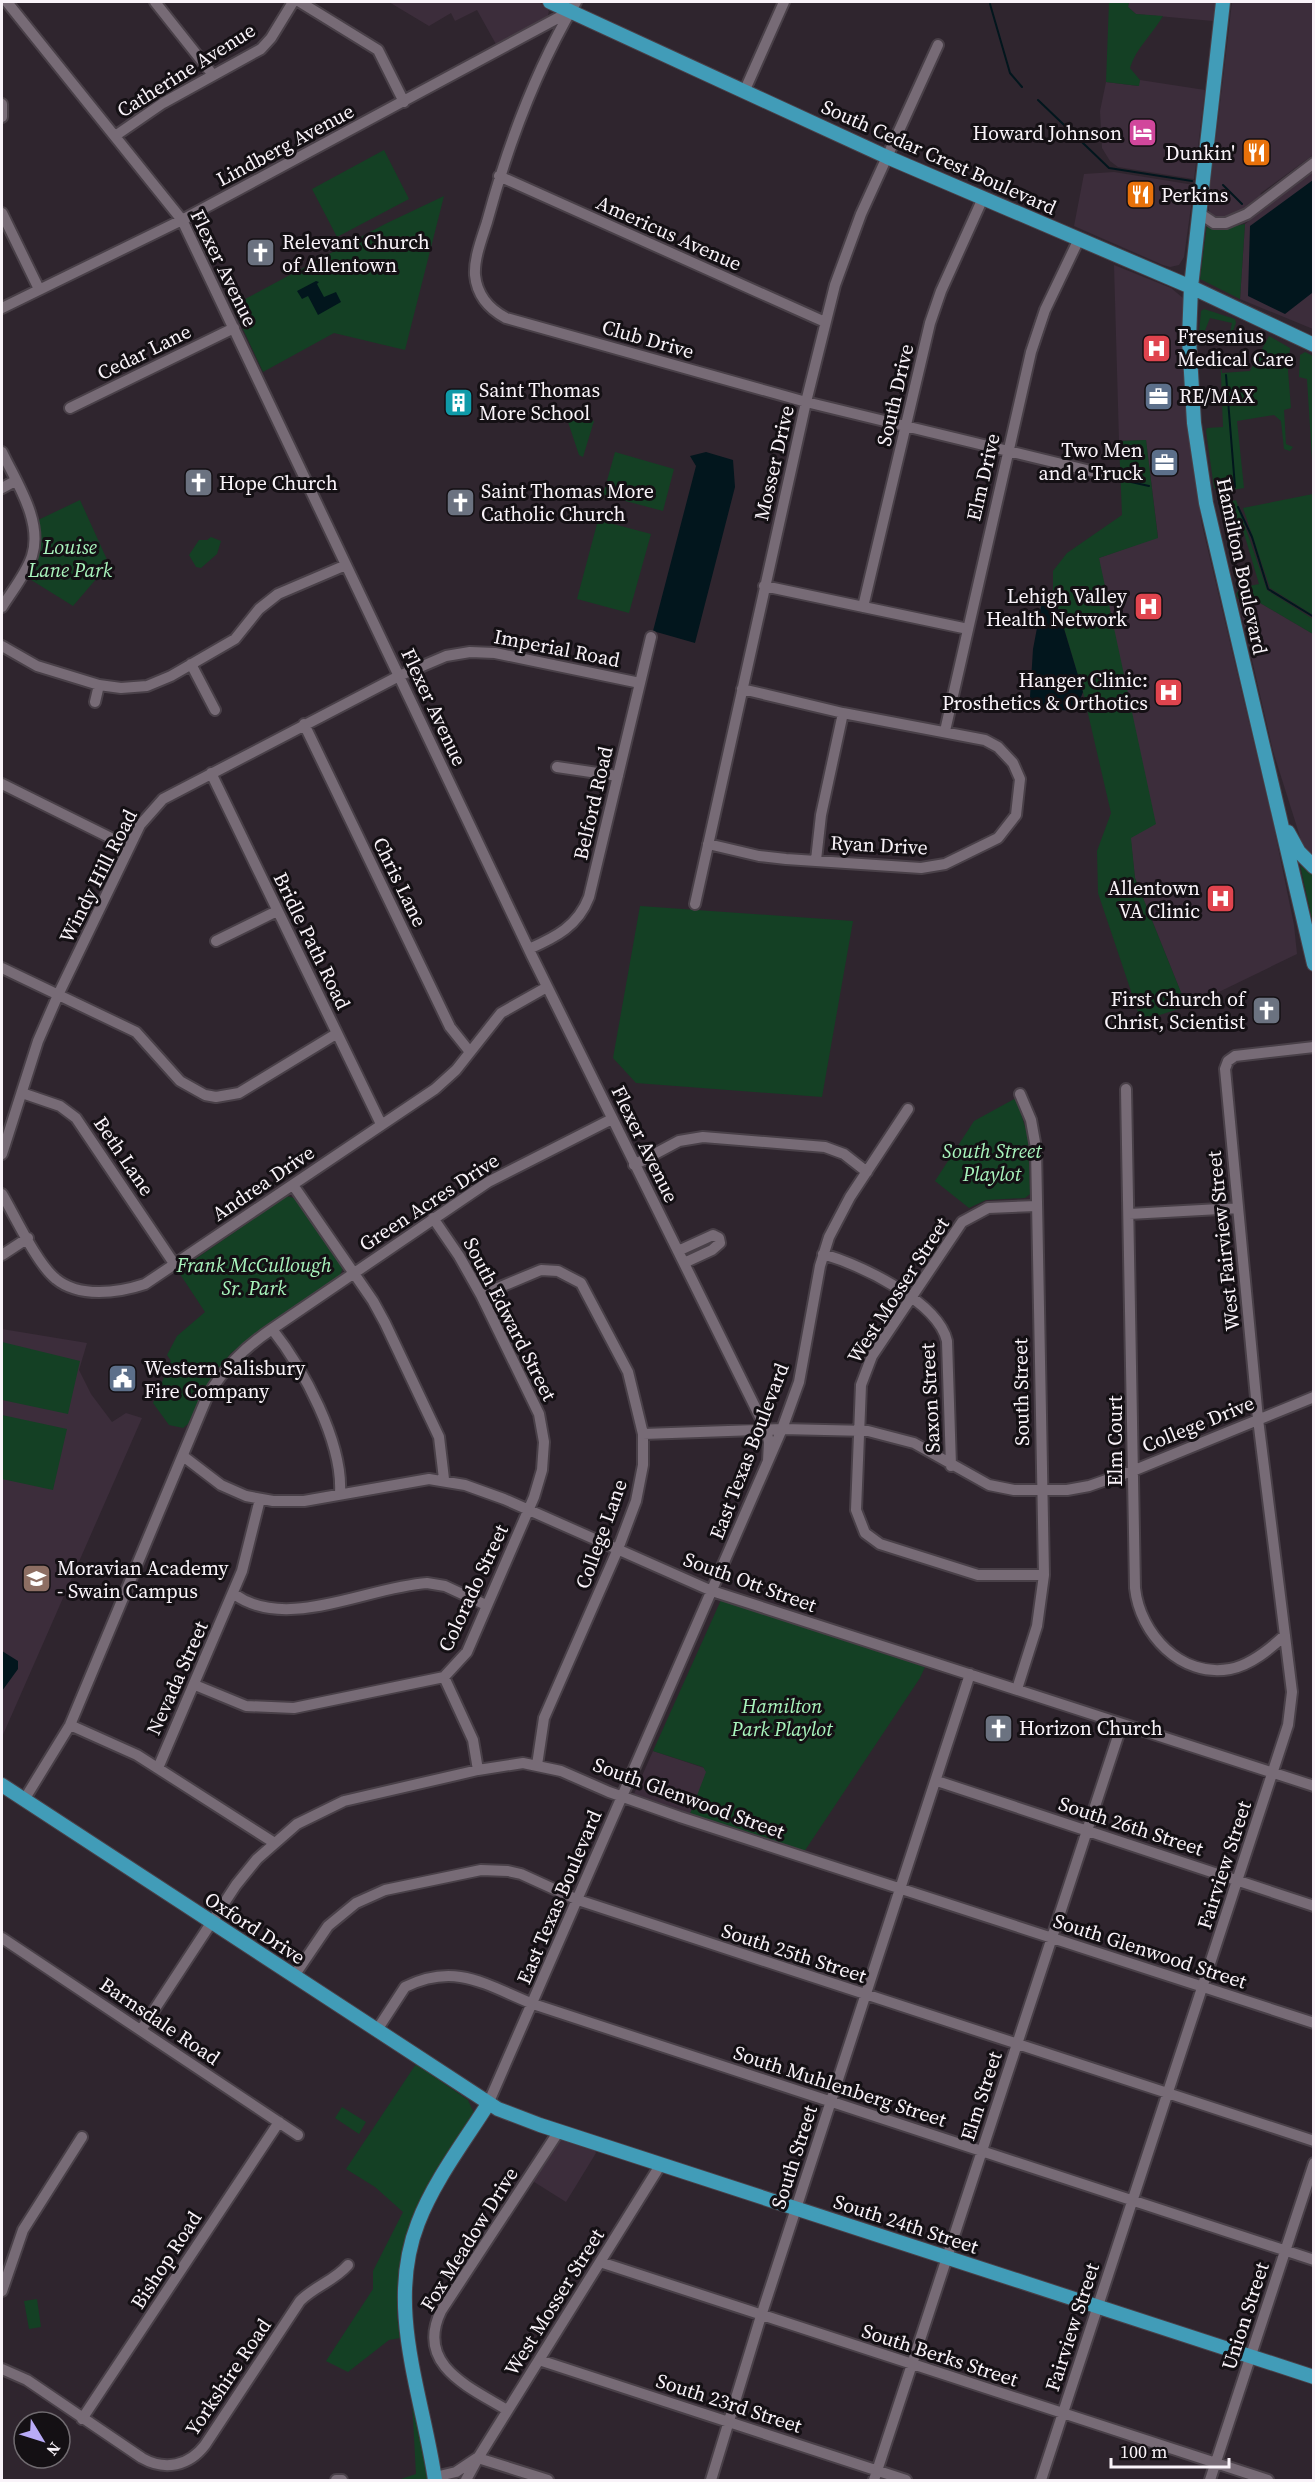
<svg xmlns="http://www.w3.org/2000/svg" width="1315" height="2482" font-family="'Source Serif 4',serif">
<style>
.built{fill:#3c2d3b}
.green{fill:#144024}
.water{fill:#02161d}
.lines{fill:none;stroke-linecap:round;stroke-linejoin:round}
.stream{stroke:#02161d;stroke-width:2}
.minor-casing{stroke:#494048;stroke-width:14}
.major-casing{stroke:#494048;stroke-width:16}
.minor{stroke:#776b76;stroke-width:10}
.major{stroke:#419cb8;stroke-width:14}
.labels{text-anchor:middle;stroke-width:6;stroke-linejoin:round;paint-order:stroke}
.street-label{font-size:20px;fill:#f9f3f9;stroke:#141014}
.poi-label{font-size:20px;fill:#f9f3f9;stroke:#141014;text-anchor:start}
.park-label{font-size:20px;font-style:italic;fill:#a9f5bd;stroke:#141014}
</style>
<rect width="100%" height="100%" fill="#2f252e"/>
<path class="built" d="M 389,2 L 539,2 L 549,11 L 547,19 L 497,46 L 477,10 L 455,21 L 451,13 L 429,26 Z
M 1129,2 L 1216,2 L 1213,21 L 1136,14 L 1128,7 Z
M 1232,2 L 1313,2 L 1313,155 L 1261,193 L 1259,201 L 1240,214 L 1221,221 L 1210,215 L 1208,205 Z
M 1140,80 L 1205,90 L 1194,179 L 1118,167 L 1110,161 L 1102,148 L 1100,111 L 1106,82 L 1138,86 Z
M 1313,170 L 1313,329 L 1240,299 L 1245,224 Z
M 1114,172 L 1194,185 L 1184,257 L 1179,265 L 1170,267 L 1163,265 L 1074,226 L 1084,174 Z
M 1114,265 L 1171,288 L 1183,298 L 1184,367 L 1188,433 L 1202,525 L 1273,823 L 1294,925 L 1297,954 L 1194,1004 L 1182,995 L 1135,878 L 1099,558 L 1158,537 L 1146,440 L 1119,441 Z
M 1250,597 L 1313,634 L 1313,857 L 1302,843 L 1273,751 L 1238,599 Z
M 2,1329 L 87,1343 L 79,1370 L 91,1394 L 112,1422 L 126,1413 L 142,1418 L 2,1737 Z
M 653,1751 L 704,1768 L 707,1772 L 690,1814 L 639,1798 L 634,1794 Z
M 557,2137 L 594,2149 L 596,2153 L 566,2202 L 531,2180 Z"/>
<path class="green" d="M 1109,2 L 1129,2 L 1128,7 L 1136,14 L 1163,16 C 1152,35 1136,48 1130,68 L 1140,80 L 1139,86 L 1106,82 Z
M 384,150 L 409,199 L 337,237 L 312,189 Z
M 444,196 L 405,350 L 334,333 L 263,372 L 232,306 L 385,224 Z
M 1207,224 L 1219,229 L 1245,224 L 1240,299 L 1200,279 Z
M 1204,309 L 1235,319 L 1236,323 L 1231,336 L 1229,337 L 1232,323 L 1210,318 L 1202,338 L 1199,334 L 1201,311 Z
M 1269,336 L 1290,348 L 1288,371 L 1291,408 L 1284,410 L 1286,444 L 1293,447 L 1290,451 L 1284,449 L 1281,421 L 1274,415 L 1237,421 L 1244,488 L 1220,492 L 1214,488 L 1206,431 L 1207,428 L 1223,427 L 1220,349 L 1222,373 L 1250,371 Z
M 1305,352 L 1313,356 L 1313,475 L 1307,379 L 1299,377 L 1300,355 Z
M 570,414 L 594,421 L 583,457 L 579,455 L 567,419 Z
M 1146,440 L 1158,538 L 1099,558 L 1156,824 L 1131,838 L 1135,878 L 1182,995 L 1194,1004 L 1141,1021 L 1098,893 L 1097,851 L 1111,813 L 1083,692 L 1053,592 L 1053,571 L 1067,553 L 1122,515 L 1119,441 Z
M 615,452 L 674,469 L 663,511 L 603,495 Z
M 1313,494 L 1314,494 L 1313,615 L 1270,588 L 1243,508 Z
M 80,500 L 109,564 L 73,606 L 28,578 L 40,546 L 38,520 Z
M 1236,500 L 1267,590 L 1313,619 L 1313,634 L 1250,597 L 1238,599 L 1236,594 L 1240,588 L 1259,584 L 1241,523 L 1225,520 L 1223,504 Z
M 598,520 L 651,534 L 629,613 L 577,599 Z
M 211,537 L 221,541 L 217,554 L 201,568 L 196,567 L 189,555 L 199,540 L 207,540 Z
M 1300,865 L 1313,875 L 1313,924 Z
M 640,906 L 853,921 L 822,1097 L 636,1083 L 613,1058 Z
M 1016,1098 L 1028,1136 L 1030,1194 L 1025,1198 L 986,1200 L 969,1208 L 935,1181 L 974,1121 Z
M 287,1196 L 297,1199 L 338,1258 L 343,1268 L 340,1275 L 231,1353 L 213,1377 L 188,1424 L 183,1428 L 169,1425 L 153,1403 L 171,1361 L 167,1355 L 177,1336 L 205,1312 L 178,1271 Z
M 2,1342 L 80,1361 L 68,1414 L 2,1400 Z
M 2,1415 L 67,1429 L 53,1490 L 2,1479 Z
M 721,1600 L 925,1667 L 920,1678 L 804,1852 L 690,1814 L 706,1772 L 703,1767 L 653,1751 Z
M 416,2064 L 468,2100 L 474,2113 L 407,2238 L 397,2289 L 397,2316 L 400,2338 L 389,2340 L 348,2372 L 326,2361 L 373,2289 L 373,2271 L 403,2212 L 375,2187 L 346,2169 Z
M 342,2107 L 366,2122 L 359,2134 L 335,2118 Z
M 37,2299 L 41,2327 L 29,2329 L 24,2301 Z
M 412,2400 L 430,2480 L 398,2480 L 416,2474 Z"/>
<path class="water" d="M 1313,180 L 1312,293 L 1285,314 L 1248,296 L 1250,226 Z
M 316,281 L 319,282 L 317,284 L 324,297 L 336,292 L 341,302 L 318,315 L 308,296 L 302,299 L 297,291 Z
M 706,452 L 733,460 L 735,487 L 695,643 L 653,631 L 696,466 L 690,456 Z
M 1044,591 L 1053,592 L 1083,692 L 1076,710 C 1061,711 1041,710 1030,697 L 1033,649 Z
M 2,1651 L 18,1661 L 18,1669 L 2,1691 Z"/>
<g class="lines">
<path class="stream" d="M 990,4 L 1010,73 L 1022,87
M 1038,100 L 1109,168 L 1192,181
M 1223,185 L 1242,204
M 1226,375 L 1235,487
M 1113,478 L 1149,486
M 1238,507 L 1252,537 L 1268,589 L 1314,617"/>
<defs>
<path id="minor" d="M 7,2 L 182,220 L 532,956 L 766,1429 L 769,1442 L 768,1461
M 155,2 L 213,75
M 300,2 L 378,50 L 404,102
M 576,2 C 535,71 508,144 487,222 C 482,238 474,258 475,275 C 477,295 489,309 506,318 L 806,402 L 1107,475
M 744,92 L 784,2
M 2,104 L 2,117
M 115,136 L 163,103 L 261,49 L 271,38 L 293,2
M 499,176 L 825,322
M 2,213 L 39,289
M 1199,213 L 1214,223 L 1226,223 L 1247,214 L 1314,163
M 2,308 L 182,220 L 569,12
M 70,408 L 234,328
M 2,452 C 16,482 43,521 32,556 C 26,574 12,591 2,607
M 2,488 L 15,481
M 764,586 L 968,629
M 863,607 L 930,323 L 941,291 L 983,198
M 2,646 L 37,666 L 99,685 L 121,688 L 147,686 L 171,676 L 235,639 L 259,609 L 278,594 L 346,565
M 191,664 L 215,710
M 95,702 L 99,685
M 304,724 L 450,1027 L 470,1052
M 945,731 L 1031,352 L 1045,310 L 1079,239
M 557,767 L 618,776
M 211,773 L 381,1124
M 2,784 L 129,847
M 708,844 L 759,856 L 786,859 L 921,868 L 945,864 L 998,838 L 1016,815 L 1020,779 L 1013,763 L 998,747 L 985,740 L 843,713 L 742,689
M 816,860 L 821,815 L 843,713
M 695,904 L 806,402 L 835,285 L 861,214 L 938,45
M 216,941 L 277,911
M 529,949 C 556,937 578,926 589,897 L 651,637
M 2,968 L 136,1032 L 180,1081 L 205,1095 L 216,1097 L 239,1093 L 336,1034
M 1126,1089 L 1135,1588 C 1140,1634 1181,1678 1230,1669 C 1251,1665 1270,1649 1285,1635
M 22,1093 L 60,1106 L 76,1118 L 175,1265
M 2,1154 L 38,1041 L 58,995 L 140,825 L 163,799 L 399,676 L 446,656 L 470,652 L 495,653 L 640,683
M 634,1165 L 679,1141 L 703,1137 L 825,1147 L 844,1154 L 867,1172
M 293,1185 L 373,1301 L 385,1323 L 439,1437 L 444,1479
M 2,1194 C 15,1216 37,1264 56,1279 C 79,1298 118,1293 145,1284 L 435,1089 L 456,1070 L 501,1013 L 547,987
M 1037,1206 L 988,1208 L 962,1222 L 872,1356 L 861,1385 L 856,1510 L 865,1533 L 880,1544 L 978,1575 L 1044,1575
M 1129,1214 L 1238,1208
M 678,1251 L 713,1235 L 719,1238 L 720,1243 L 712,1250 L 684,1263
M 823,1254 C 860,1265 938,1301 947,1341 L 951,1466
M 2,1255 L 28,1238
M 481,1295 L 541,1270 L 558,1271 L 581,1283 L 628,1372 L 643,1434 L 643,1465 L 636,1501 L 618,1549 L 544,1718 L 537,1765
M 272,1329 C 303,1368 343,1442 340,1493
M 643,1434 L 782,1429 L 868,1431 L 914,1443 L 989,1485 L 1014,1490 L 1067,1490 L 1089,1486 L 1135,1470 L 1314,1397
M 183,1456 L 221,1485 L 246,1496 L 273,1501 L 304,1501 L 429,1479 L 465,1485 L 504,1499 L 712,1591 L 1314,1786
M 234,1594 C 286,1632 367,1587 427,1583 L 445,1586 L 486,1605
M 444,1677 L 473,1740 L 478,1770
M 195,1685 L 246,1706 L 294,1708 L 444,1677 L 467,1652 L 534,1497 L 542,1470 L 544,1442 L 539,1414 L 481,1295 L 459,1256 L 433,1218
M 1017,1689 L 1037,1626 L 1044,1575 L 1036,1148 L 1031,1120 L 1020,1094
M 70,1725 L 137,1755 L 273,1842
M 158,1768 L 242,1571 L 260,1499
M 937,1781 L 1314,1906
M 24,1800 L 70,1725 L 207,1397 C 224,1368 244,1348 272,1329 L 488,1182 L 612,1119
M 2,1938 L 298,2135
M 294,1976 L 328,1926 L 356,1903 L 385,1890 L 481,1870 L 508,1871 L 521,1874 L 578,1900 L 636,1919 L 1314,2141
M 141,2030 L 236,1885 L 257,1859 L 297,1824 L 344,1801 L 478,1770 L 523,1763 L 561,1771 L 609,1792 L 680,1817 L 1314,2023
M 377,2030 L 405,1987 C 456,1962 486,1985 533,2004 L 1314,2260
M 488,2104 L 782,1429 L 799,1382 L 820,1266 L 829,1237 L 850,1197 L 908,1109
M 600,2262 L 1268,2480
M 2,2291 L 23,2230 L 82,2137
M 539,2360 L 906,2480
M 2,2369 L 27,2380 L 142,2458 C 165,2471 189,2466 205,2445 L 300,2301 C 315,2286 334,2281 348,2265
M 507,2410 C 469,2387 415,2365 441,2311 L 559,2131
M 82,2419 L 279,2122
M 478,2458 L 548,2480
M 435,2477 L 456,2472 L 477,2458
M 336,2480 L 342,2480
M 466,2480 L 478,2458 L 661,2164
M 711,2480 L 761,2316 L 970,1674
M 874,2480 L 1122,1724
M 1041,2480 L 1288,1725 L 1292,1692 L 1258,1419 L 1225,1069 L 1228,1061 L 1235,1056 L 1314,1047
M 1210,2480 L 1314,2163"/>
<path id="major" d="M 550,2 L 887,157 L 1191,287 L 1314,345
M 1223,2 L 1191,287 L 1189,339 L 1194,423 L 1206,503 L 1314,964
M 1288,832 L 1299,852 L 1314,867
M 2,1785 L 498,2109 L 540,2125 L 1314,2377
M 435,2480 C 423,2396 385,2307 418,2223 C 434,2181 464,2142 488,2104"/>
</defs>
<use href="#minor" class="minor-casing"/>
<use href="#major" class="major-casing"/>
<use href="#minor" class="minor"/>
<use href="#major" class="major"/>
</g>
<defs>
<symbol id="hotel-square" viewBox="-11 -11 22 22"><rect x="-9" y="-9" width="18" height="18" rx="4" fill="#d1479c" stroke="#141014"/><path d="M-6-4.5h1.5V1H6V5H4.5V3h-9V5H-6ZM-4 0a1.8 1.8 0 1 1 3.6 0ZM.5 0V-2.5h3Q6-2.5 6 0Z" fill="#fff"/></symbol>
<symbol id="restaurant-square" viewBox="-11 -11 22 22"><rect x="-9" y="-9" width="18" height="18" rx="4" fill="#e8710a" stroke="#141014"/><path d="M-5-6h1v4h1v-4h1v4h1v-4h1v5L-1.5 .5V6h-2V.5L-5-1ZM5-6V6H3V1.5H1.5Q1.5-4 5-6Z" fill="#fff"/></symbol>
<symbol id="church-square" viewBox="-11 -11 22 22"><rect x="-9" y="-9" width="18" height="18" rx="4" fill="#6b7280" stroke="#141014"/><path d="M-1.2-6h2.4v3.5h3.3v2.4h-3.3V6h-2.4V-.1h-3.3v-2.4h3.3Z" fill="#fff"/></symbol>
<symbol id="hospital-square" viewBox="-11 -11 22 22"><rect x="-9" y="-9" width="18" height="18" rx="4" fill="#e0444e" stroke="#141014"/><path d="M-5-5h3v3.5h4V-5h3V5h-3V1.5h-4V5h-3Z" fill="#fff"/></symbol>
<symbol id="office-square" viewBox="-11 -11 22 22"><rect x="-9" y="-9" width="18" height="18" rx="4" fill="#5c6f8a" stroke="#141014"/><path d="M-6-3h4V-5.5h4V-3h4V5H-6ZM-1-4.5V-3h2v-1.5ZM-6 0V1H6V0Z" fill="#fff"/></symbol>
<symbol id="building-square" viewBox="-11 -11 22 22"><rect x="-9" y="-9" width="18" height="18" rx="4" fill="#0f9aa8" stroke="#141014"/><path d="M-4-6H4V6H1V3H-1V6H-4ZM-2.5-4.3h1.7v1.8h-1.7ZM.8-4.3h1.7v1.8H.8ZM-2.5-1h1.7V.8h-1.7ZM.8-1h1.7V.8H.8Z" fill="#fff"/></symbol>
<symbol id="civic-square" viewBox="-11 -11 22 22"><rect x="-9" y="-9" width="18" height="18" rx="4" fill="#5c6f8a" stroke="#141014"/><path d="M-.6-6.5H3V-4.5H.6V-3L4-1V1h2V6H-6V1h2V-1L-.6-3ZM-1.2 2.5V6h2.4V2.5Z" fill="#fff"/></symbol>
<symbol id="school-square" viewBox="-11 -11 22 22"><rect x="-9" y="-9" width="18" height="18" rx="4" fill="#8d6e63" stroke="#141014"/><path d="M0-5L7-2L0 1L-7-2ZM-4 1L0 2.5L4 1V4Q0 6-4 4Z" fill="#fff"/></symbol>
</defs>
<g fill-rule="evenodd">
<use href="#hotel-square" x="1126" y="116" width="33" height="33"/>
<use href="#restaurant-square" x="1240" y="136" width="33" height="33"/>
<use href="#restaurant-square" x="1124" y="178" width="33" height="33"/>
<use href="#church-square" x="244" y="236" width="33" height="33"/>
<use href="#hospital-square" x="1140" y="332" width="33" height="33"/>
<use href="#office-square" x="1142" y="380" width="33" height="33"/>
<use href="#building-square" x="442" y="386" width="33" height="33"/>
<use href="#office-square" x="1148" y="446" width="33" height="33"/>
<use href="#church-square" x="182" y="466" width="33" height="33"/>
<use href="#church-square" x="444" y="486" width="33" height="33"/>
<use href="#hospital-square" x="1132" y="590" width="33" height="33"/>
<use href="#hospital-square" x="1152" y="676" width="33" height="33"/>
<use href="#hospital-square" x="1204" y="882" width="33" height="33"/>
<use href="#church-square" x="1250" y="994" width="33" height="33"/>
<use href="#civic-square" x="106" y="1362" width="33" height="33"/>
<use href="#school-square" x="20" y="1562" width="33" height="33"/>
<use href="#church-square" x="982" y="1712" width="33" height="33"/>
</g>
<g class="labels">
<g class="street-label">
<text transform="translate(186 70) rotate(-32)" y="7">Catherine Avenue</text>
<text transform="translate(285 145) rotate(-28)" y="7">Lindberg Avenue</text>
<text transform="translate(939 157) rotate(24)" y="7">South Cedar Crest Boulevard</text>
<text transform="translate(669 233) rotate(24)" y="7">Americus Avenue</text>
<text transform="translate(224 268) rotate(64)" y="7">Flexer Avenue</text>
<text transform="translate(648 339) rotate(16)" y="7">Club Drive</text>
<text transform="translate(144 352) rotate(-26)" y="7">Cedar Lane</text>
<text transform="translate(895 395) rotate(-77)" y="7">South Drive</text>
<text transform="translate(774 463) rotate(-77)" y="7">Mosser Drive</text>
<text transform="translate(983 477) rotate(-77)" y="7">Elm Drive</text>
<text transform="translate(1242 566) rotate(78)" y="7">Hamilton Boulevard</text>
<text transform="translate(557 648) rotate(11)" y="7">Imperial Road</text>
<text transform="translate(434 707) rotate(65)" y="7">Flexer Avenue</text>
<text transform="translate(593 803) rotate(-77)" y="7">Belford Road</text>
<text transform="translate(879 845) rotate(3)" y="7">Ryan Drive</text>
<text transform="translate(98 876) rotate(-63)" y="7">Windy Hill Road</text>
<text transform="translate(400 882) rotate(64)" y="7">Chris Lane</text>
<text transform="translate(312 941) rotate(64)" y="7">Bridle Path Road</text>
<text transform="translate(645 1144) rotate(64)" y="7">Flexer Avenue</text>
<text transform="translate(124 1156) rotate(56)" y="7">Beth Lane</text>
<text transform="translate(263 1183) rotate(-34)" y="7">Andrea Drive</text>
<text transform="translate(429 1202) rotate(-33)" y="7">Green Acres Drive</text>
<text transform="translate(1223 1241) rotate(-96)" y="7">West Fairview Street</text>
<text transform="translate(898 1290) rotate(-57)" y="7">West Mosser Street</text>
<text transform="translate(510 1319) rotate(63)" y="7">South Edward Street</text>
<text transform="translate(1021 1392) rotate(-91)" y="7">South Street</text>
<text transform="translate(930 1398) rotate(-93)" y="7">Saxon Street</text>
<text transform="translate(1198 1424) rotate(-22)" y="7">College Drive</text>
<text transform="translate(1115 1441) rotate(-90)" y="7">Elm Court</text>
<text transform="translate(749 1451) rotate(-69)" y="7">East Texas Boulevard</text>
<text transform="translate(601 1534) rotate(-70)" y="7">College Lane</text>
<text transform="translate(750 1582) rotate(20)" y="7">South Ott Street</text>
<text transform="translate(473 1588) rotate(-65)" y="7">Colorado Street</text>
<text transform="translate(177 1678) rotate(-66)" y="7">Nevada Street</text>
<text transform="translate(689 1798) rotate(20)" y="7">South Glenwood Street</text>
<text transform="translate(1131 1826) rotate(18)" y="7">South 26th Street</text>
<text transform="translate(1224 1865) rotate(-72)" y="7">Fairview Street</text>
<text transform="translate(559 1897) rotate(-67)" y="7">East Texas Boulevard</text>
<text transform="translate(255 1928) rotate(33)" y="7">Oxford Drive</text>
<text transform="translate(1150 1951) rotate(18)" y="7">South Glenwood Street</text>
<text transform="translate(794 1953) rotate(18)" y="7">South 25th Street</text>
<text transform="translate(160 2021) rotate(34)" y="7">Barnsdale Road</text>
<text transform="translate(840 2086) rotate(18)" y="7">South Muhlenberg Street</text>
<text transform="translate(981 2096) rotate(-72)" y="7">Elm Street</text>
<text transform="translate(794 2157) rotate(-72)" y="7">South Street</text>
<text transform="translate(906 2224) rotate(18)" y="7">South 24th Street</text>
<text transform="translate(469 2239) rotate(-58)" y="7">Fox Meadow Drive</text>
<text transform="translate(166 2260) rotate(-57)" y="7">Bishop Road</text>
<text transform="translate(554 2302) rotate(-58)" y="7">West Mosser Street</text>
<text transform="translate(1245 2316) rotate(-72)" y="7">Union Street</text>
<text transform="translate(1072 2327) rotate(-72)" y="7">Fairview Street</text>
<text transform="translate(940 2355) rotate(18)" y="7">South Berks Street</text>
<text transform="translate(228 2377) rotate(-56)" y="7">Yorkshire Road</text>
<text transform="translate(729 2403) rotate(18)" y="7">South 23rd Street</text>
</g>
<g class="poi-label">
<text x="1122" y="140" text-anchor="end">Howard Johnson</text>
<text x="1235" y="160" text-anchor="end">Dunkin'</text>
<text x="1161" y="202">Perkins</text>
<text x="282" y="249">Relevant Church<tspan x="282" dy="23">of Allentown</tspan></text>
<text x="1177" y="343">Fresenius<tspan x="1177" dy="23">Medical Care</tspan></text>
<text x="479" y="397">Saint Thomas<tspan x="479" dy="23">More School</tspan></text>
<text x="1179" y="403">RE/MAX</text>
<text x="1143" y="457" text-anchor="end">Two Men<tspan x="1143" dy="23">and a Truck</tspan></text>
<text x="219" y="490">Hope Church</text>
<text x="481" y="498">Saint Thomas More<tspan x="481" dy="23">Catholic Church</tspan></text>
<text x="1127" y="603" text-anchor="end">Lehigh Valley<tspan x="1127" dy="23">Health Network</tspan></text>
<text x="1148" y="687" text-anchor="end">Hanger Clinic:<tspan x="1148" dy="23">Prosthetics &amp; Orthotics</tspan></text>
<text x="1200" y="895" text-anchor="end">Allentown<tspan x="1200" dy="23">VA Clinic</tspan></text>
<text x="1245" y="1006" text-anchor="end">First Church of<tspan x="1245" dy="23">Christ, Scientist</tspan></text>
<text x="144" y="1375">Western Salisbury<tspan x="144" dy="23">Fire Company</tspan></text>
<text x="57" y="1575">Moravian Academy<tspan x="57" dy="23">- Swain Campus</tspan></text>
<text x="1019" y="1735">Horizon Church</text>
</g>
<g class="park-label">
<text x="70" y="554">Louise<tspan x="70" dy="23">Lane Park</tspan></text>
<text x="992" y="1158">South Street<tspan x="992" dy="23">Playlot</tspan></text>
<text x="254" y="1272">Frank McCullough<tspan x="254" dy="23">Sr. Park</tspan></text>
<text x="782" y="1713">Hamilton<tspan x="782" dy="23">Park Playlot</tspan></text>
</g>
</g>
<rect width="1315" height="2482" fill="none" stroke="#f9f3f9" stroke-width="6"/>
<g transform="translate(42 2440) rotate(128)"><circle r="28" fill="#141014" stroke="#706b70" stroke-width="1.5"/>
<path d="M0-4.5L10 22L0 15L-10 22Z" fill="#b9abf7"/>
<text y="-9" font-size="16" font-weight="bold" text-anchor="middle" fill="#f9f3f9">N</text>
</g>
<path d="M1111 2458v9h118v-9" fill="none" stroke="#f9f3f9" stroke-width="3"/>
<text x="1120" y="2458" font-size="18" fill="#f9f3f9" stroke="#141014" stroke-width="4.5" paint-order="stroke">100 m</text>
</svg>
